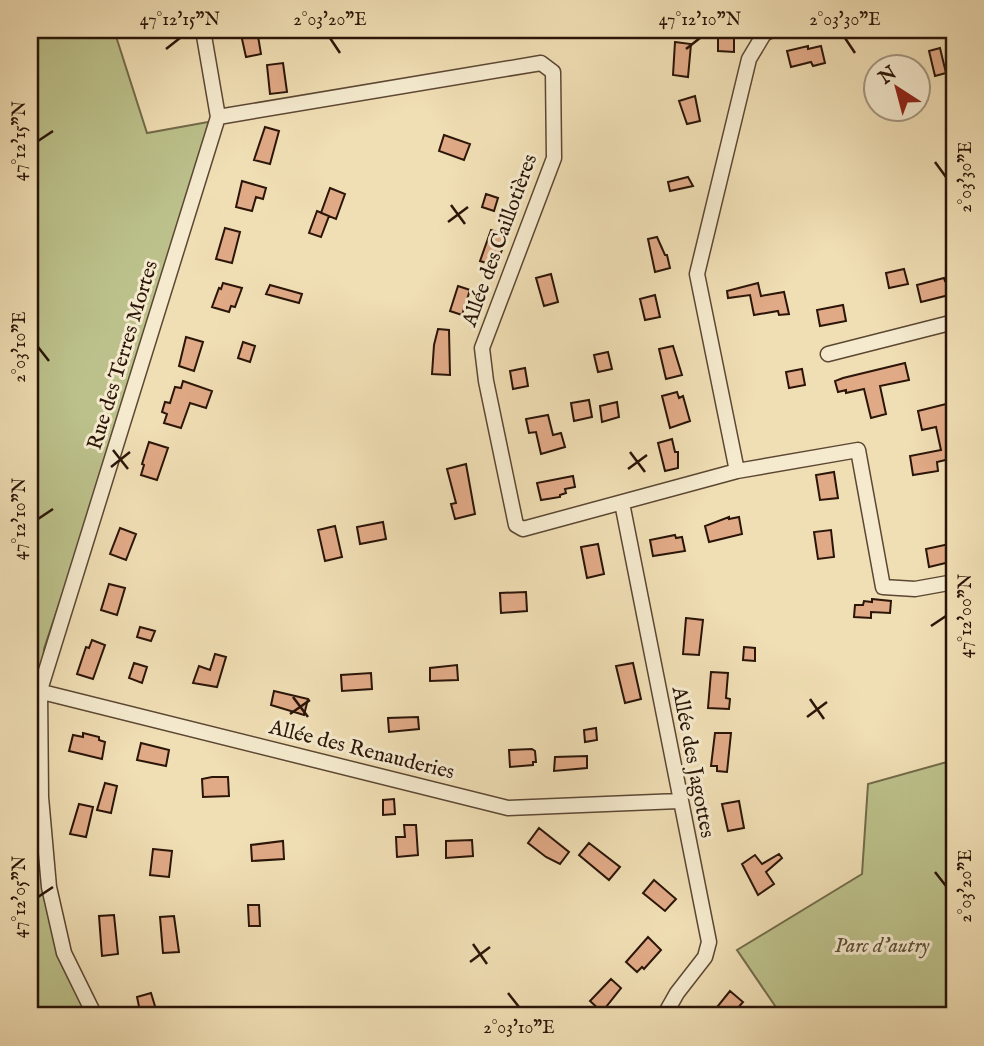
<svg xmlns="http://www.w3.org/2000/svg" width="984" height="1046" font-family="'IM FELL English',serif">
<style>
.green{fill:#bcc18b;stroke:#736b4a;stroke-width:2}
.building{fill:#e1aa87;stroke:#2a1508;stroke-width:2}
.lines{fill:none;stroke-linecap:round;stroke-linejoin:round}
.minor-casing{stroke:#5c4733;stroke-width:17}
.minor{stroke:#f5eace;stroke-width:14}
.ticks{fill:none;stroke:#2a1508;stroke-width:2.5}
.labels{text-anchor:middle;stroke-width:6;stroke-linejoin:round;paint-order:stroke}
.street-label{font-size:21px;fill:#2a1508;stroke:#f5eace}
.park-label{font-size:21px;font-style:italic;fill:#5d5136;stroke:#f5eace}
.neatline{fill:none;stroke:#2a1508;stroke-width:2.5}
.ticks-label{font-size:18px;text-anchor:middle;fill:#2a1508}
</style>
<rect width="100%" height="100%" fill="#f0deb4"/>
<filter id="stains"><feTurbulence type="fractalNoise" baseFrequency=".00286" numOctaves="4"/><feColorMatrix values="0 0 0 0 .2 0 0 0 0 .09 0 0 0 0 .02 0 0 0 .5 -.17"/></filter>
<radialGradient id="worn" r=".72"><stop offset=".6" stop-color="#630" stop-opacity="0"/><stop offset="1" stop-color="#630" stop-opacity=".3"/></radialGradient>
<path class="green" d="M 30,30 L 114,30 L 147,133 L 219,120 L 185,228 L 44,649 L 38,754 L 50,879 L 65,951 L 96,1016 L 30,1016 Z
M 954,760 L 954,1016 L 782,1016 L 737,950 L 862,874 L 868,784 Z"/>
<path class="building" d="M 240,30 L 257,30 L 261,54 L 246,57 Z
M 718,30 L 734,30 L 734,52 L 718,51 Z
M 675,42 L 691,44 L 688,77 L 673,75 Z
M 808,46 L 808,49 L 821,46 L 825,63 L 813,66 L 811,62 L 791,67 L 787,51 Z
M 940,48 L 946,73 L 935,76 L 929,51 Z
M 283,63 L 287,92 L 270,94 L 267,65 Z
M 695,96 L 700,121 L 687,124 L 679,101 Z
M 265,127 L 279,131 L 270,164 L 254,160 Z
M 444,135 L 470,144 L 464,160 L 439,151 Z
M 688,177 L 693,186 L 670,191 L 668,182 Z
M 242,181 L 266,188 L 263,199 L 256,197 L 252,211 L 236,207 Z
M 330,188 L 345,194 L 336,219 L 321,213 Z
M 486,194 L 498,198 L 494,211 L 482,207 Z
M 317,211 L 329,216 L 321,237 L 309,233 Z
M 225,228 L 240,232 L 232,263 L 216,259 Z
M 491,230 L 507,236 L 496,266 L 480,261 Z
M 657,237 L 665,255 L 667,255 L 670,268 L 655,272 L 648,239 Z
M 904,269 L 908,284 L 889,288 L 886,273 Z
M 551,274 L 558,302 L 544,306 L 536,278 Z
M 944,278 L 945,281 L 951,279 L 954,291 L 948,293 L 949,295 L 921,302 L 917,285 Z
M 223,283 L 242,288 L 235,307 L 231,306 L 229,312 L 212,307 L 219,288 L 221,289 Z
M 758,283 L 761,296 L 784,292 L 789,314 L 779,315 L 778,311 L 754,315 L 750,295 L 728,298 L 727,291 Z
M 270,285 L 302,294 L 299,303 L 266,294 Z
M 458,286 L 470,290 L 462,315 L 450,311 Z
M 655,295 L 660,317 L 645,320 L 640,299 Z
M 843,305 L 846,321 L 820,326 L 817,310 Z
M 438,329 L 449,330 L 450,375 L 432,374 L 434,345 Z
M 186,337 L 203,342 L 194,371 L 179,366 Z
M 243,342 L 255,346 L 250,362 L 238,358 Z
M 673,346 L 682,375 L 666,379 L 659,349 Z
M 608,352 L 612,369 L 598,372 L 594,355 Z
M 905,363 L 909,380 L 880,386 L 886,414 L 871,418 L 864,389 L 846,393 L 846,390 L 838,392 L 835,381 L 843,378 Z
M 525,368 L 528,386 L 513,389 L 510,371 Z
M 802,369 L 805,385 L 789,388 L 786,372 Z
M 183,381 L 212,391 L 206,408 L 190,403 L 181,428 L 164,423 L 167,414 L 162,412 L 165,402 L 170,403 L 175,387 L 181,388 Z
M 677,392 L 679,398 L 683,396 L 690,421 L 670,428 L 662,396 Z
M 589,400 L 592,417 L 574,421 L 571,403 Z
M 617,402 L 619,417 L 602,422 L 600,406 Z
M 954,402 L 954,432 L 949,432 L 954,458 L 937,462 L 938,471 L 913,475 L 910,456 L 941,450 L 936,427 L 922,430 L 918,411 Z
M 548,415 L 553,435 L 561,433 L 565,447 L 541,454 L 536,432 L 529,433 L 526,419 Z
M 672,439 L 675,452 L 678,452 L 678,468 L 665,471 L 658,443 Z
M 149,442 L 168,448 L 157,480 L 141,475 L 144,465 L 142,464 Z
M 466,464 L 475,514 L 455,519 L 451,504 L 456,503 L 447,469 Z
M 834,472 L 838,498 L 820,500 L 816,475 Z
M 573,476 L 575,487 L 565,489 L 566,493 L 560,495 L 560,497 L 541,500 L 537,483 Z
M 729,517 L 729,519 L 739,517 L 742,534 L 709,542 L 705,526 Z
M 383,522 L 386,539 L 360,544 L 357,527 Z
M 335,526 L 342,557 L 325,561 L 318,530 Z
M 120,528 L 136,534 L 126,560 L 110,554 Z
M 831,530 L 834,557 L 818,559 L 814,532 Z
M 675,535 L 676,538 L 682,537 L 685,551 L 653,556 L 650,540 Z
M 954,543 L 954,561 L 929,567 L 926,549 Z
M 598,544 L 604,574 L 587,578 L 581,547 Z
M 109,584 L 125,588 L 117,615 L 101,610 Z
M 526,592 L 527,611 L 501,613 L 500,593 Z
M 872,599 L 891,601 L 890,613 L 871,612 L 871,618 L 854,617 L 855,605 L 863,605 L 864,601 L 872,602 Z
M 686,618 L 703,620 L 699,655 L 683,654 Z
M 140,627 L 155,631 L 151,641 L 137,637 Z
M 92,640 L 105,645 L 93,679 L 77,674 L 86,647 L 89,648 Z
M 744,647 L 755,648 L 755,661 L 743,660 Z
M 215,654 L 226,657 L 217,687 L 193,683 L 199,666 L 210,670 Z
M 134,663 L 147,667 L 142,683 L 129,678 Z
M 633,663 L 641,699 L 625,703 L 616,666 Z
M 457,665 L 458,680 L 430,681 L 430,668 Z
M 711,672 L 728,673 L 726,698 L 730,699 L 729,709 L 708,708 Z
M 371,673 L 372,689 L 342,691 L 341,675 Z
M 274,691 L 308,699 L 304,715 L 271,705 Z
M 418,717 L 419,729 L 389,732 L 388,718 Z
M 596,728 L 597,740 L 585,742 L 584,730 Z
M 83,733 L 99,737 L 99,740 L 105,742 L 102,759 L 69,751 L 73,735 L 83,737 Z
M 715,733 L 731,733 L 727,772 L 717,771 L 717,766 L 711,766 Z
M 141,743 L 169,750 L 166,766 L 137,760 Z
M 532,749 L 535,751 L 536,762 L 533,762 L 533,765 L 510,767 L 509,750 Z
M 587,756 L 587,768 L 554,771 L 555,757 Z
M 212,777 L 228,777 L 229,796 L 203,797 L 202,779 Z
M 105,783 L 117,786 L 111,813 L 97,810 Z
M 394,799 L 395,814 L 383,815 L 383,800 Z
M 739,801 L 744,828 L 728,831 L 722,804 Z
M 79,804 L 93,807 L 86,837 L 70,834 Z
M 404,825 L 416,825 L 418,855 L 397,857 L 396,837 L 405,837 Z
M 539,828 L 569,852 L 560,864 L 546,857 L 528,843 Z
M 472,840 L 473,856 L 446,858 L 446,841 Z
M 283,841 L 284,859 L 252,861 L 251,845 Z
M 589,843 L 620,867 L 609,880 L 579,855 Z
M 153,849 L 172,851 L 169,877 L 150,875 Z
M 779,854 L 782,858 L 766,872 L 774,884 L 758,895 L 742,864 L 755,855 L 762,864 Z
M 654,880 L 676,899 L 665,911 L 643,893 Z
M 248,905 L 259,905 L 260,926 L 249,926 Z
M 114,915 L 118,954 L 102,956 L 99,916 Z
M 174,916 L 179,952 L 163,953 L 160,917 Z
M 648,937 L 661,950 L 644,969 L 642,967 L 637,972 L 626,962 Z
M 611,979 L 621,988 L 602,1012 L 590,1001 Z
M 730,991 L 743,1002 L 731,1016 L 718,1016 L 713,1012 Z
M 151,993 L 158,1016 L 141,1016 L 137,997 Z"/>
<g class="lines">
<defs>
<path id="minor" d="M 218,117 L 541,63 L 553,72 L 554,158 L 482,348 L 486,381 L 516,525 L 523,529 L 737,471 L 697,274 L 749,59 L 764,34 L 772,30
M 828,354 L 954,322
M 737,471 L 858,450 L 883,587 L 915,589 L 954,582
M 622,503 L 709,942 L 705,957 L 677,993 L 664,1016
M 30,689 L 508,808 L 679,801
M 95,1016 L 64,953 L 49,887 L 41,797 L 40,690 L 218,117 L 203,30"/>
</defs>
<use href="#minor" class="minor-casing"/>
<use href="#minor" class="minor"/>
</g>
<path class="ticks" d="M 330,38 L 340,53M 845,38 L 855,53M 166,49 L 180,38M 686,49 L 700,38M 38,141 L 53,131M 935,162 L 946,177M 451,205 L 465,224M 448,222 L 468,207M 38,347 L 49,361M 113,450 L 128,469M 630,452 L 645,472M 111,467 L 130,452M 628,469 L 647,455M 38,519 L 53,509M 931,626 L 946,616M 293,697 L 308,717M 810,699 L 824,719M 290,714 L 310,700M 807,717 L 827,702M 935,872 L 946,886M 38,897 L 53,887M 473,944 L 487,964M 470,962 L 490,947M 508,993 L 519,1007"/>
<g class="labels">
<g class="street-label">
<text transform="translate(499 240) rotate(-70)" y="7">Allée des Caillotières</text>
<text transform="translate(122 355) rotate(-73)" y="7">Rue des Terres Mortes</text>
<text transform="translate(362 749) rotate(14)" y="7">Allée des Renauderies</text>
<text transform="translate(694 762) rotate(79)" y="7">Allée des Jagottes</text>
</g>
<g class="park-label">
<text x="882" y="952">Parc d'autry</text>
</g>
</g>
<rect width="984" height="1046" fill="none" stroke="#f0deb4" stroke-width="77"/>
<g transform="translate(897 88) rotate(324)"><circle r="33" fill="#f5eace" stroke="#a4957f" stroke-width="2"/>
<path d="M0-5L12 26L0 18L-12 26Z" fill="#8f2418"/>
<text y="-10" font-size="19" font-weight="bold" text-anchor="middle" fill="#2a1508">N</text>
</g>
<rect x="38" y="38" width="908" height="969" class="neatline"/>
<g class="ticks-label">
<text x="180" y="25">47°12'15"N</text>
<text x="330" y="25">2°03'20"E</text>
<text x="700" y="25">47°12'10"N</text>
<text x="845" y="25">2°03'30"E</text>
<text transform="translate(19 141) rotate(-90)" y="6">47°12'15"N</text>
<text transform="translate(965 177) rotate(-90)" y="6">2°03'30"E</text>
<text transform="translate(19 347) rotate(-90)" y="6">2°03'10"E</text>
<text transform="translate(19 519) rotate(-90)" y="6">47°12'10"N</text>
<text transform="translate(965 616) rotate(-90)" y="6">47°12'00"N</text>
<text transform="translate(965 886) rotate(-90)" y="6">2°03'20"E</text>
<text transform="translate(19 897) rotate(-90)" y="6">47°12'05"N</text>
<text x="519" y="1033">2°03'10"E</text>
</g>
<rect width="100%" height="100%" filter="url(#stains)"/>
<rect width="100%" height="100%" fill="url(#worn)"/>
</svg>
